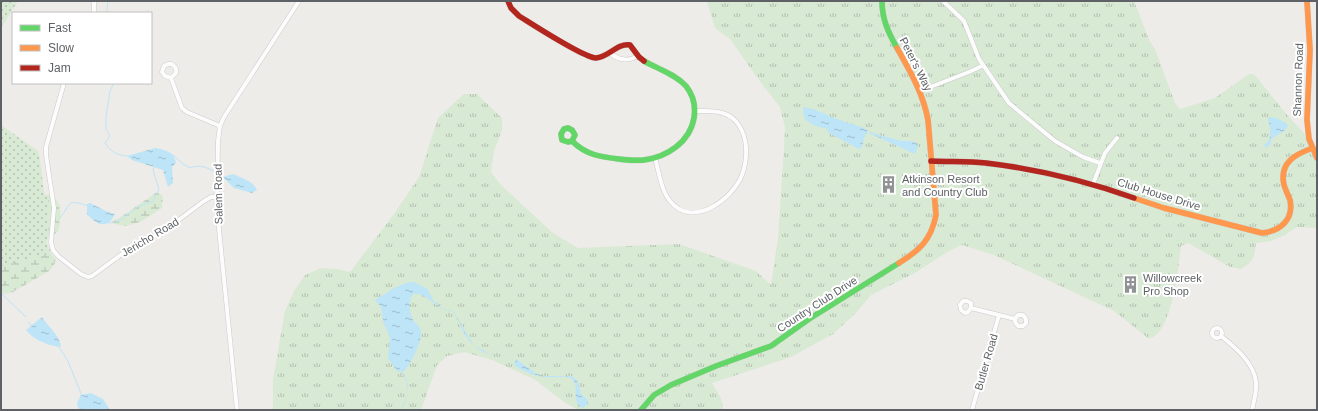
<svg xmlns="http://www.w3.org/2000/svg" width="1318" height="411" font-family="Arial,sans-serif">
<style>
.grass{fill:url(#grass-tufts)}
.wetland{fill:url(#wetland-marsh)}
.park{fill:url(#park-dots)}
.water{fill:url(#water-ripples)}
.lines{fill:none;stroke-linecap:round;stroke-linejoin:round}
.stream{stroke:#bde4f7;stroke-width:1}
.street-casing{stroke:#cacbca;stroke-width:5}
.fast-casing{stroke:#cacbca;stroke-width:6}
.slow-casing{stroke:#cacbca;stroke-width:6}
.jam-casing{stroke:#cacbca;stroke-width:6}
.street{stroke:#fcfcfc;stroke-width:4}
.fast{stroke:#63d668;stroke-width:5.5}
.slow{stroke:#ff974d;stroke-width:5.5}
.jam{stroke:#b3261e;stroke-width:5.5}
.labels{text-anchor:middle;stroke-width:4;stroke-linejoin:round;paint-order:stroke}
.street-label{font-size:11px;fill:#5e6266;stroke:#fff}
.poi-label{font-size:11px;fill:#5e6266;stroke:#fff;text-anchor:start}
</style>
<defs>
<pattern id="grass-tufts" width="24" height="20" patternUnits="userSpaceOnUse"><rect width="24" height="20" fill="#d8e9d4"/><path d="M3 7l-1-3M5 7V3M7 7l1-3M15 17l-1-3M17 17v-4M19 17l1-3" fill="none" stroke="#b2c0b0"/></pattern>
<pattern id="wetland-marsh" width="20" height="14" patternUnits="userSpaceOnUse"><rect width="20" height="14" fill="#d8e9d4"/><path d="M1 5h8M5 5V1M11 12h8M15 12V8" fill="none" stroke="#b2c0b0"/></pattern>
<pattern id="park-dots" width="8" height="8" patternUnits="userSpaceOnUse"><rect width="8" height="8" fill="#d8e9d4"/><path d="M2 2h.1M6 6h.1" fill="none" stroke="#b2c0b0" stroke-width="1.8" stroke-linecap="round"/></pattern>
<pattern id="water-ripples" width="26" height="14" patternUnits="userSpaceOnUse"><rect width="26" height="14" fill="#bde4f7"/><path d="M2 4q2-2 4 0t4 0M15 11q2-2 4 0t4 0" fill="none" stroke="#9dbccc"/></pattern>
</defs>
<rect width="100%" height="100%" fill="#eeece8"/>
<path class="grass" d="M 707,1 L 1134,1 L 1150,42 L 1155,49 L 1175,103 L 1180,109 L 1215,98 L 1249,74 L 1254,74 L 1287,115 L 1304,133 L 1317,165 L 1317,228 L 1297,227 L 1285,235 L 1271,241 L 1256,243 C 1254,258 1254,261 1241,269 L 1230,267 L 1188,243 L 1181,246 C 1178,267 1173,332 1149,339 L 1114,311 L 994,255 L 962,245 L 947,252 L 915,273 L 871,295 L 856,313 L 833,334 L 791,357 L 712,383 L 721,398 L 723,410 L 578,410 L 564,402 L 534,379 L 492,360 L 464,352 L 447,356 L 437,365 L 421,410 L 273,410 L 273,379 L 285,311 L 294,291 L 305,275 L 321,268 L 337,269 L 350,272 L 394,214 L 419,177 L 438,118 L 464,94 L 477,94 L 502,118 L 502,130 L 494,151 L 491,172 L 500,184 L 553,233 L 578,248 L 679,244 L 756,271 L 771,285 L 778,238 L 784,148 L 785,127 L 780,107 L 755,75 L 731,40 L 715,28 Z"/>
<path class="wetland" d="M 1,134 L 42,195 L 53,195 C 55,199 58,201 60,206 C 61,209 60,229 58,231 C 56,234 50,236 47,238 L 46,247 L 56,259 L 54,265 L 49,271 L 13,292 L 5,294 L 1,292 Z
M 157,192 L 163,196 L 162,208 L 140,222 L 126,226 L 110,223 L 124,215 Z"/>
<path class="park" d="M 1,1 L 18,1 L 1,28 Z
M 1,125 L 39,152 L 44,192 L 48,200 L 49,215 L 47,244 L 51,252 L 1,266 Z"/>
<path class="water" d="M 804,107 L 816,110 L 834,118 L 864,128 L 868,131 L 867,134 L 865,135 L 862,147 L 860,149 L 857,148 L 829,133 L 826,128 C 815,128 799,120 804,107 Z
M 1269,117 C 1274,117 1285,121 1288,125 C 1285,134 1275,134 1270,141 L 1272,142 L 1267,148 L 1266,148 L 1264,145 C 1274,137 1270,130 1268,119 Z
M 870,131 C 873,134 898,140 903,141 C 909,141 914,140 918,145 L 915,154 L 871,134 L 870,135 Z
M 155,148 C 165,150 174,151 176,163 L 172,167 L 173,183 L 168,187 L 163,170 L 132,160 L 127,156 Z
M 233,174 C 243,179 252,180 257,190 L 252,193 L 234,188 L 223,177 Z
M 90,203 L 108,212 L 115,214 C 108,230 96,225 87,214 L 87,204 Z
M 409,282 L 414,282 L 422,286 L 428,290 L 433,300 L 442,308 L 454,312 L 474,346 L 485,351 L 490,355 L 511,359 C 490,355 478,354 465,335 C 461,328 458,319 453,312 C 449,311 445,310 441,308 C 432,303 424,292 413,294 C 408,300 409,315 414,321 C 417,325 420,326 421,332 C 422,342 411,365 403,372 L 408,384 L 405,403 L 401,410 L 405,400 L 407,389 L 407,383 L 402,372 L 397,371 L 388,358 L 390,338 L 383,321 L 381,307 L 375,300 L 394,288 Z
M 42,317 C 49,328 59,334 61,346 L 59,347 C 46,344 35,341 26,330 Z
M 516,359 L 535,373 L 543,376 L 571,376 C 579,379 579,387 581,394 L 588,400 L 588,404 L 583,408 C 570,403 581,385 571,378 C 565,375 555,378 549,377 C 537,377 524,372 514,365 Z
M 91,393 L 103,399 L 110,410 L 79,410 L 77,403 L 81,395 Z"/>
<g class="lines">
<path class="stream" d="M 106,13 L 107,10 L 108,1
M 114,83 L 110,91 L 106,117 L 106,129 L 110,136 L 105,143 C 111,152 117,155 127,156
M 172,156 L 173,155 L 183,164 L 190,168 C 200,164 206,167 215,172
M 220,175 L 223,177
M 60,218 C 71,204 66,198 88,206
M 109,223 L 119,221 L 137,207 L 153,201 L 159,189 L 153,170 L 154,167
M 1,293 L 26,317
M 29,322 L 31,326
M 59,347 L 68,361 L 82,396"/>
<defs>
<path id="street" d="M 943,1 L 964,21 L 979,59 L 1009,103 L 1055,141 L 1083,157 L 1100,163
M 94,13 L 94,2
M 611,54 C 621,61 628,61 639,56
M 171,78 L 165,76 L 162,72 L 164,66 C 171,61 177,66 176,73 L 171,78 L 182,108 L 187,112 L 220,126
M 64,83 L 46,147 L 46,155 L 54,208 L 51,242 L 53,250 L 58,256 L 81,274 L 88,277 L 92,276 L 130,248 L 164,231 L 204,201 L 211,197 L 216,197
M 920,91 L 969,72 L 982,66
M 655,158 C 659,172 661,190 670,201 C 692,229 732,200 742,175 C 747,161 748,144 742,131 C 738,122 731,115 722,113 C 714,110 704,111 695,111
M 1093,184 L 1105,153 L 1117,138
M 971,308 L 968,312 L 965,313 L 961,310 L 960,305 L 963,301 L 967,301 L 971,303 L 971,308 L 1015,319 L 1015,322 L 1018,326 L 1023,326 L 1026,323 L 1026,319 L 1023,315 L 1018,315 L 1015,319
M1212 333a5 5 0 1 1 10 0a5 5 0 1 1-10 0Z
M 1221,336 C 1235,347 1254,363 1256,382 C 1257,391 1254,401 1252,410
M 237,410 L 217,209 L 218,141 L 220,126 L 224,117 L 299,1
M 972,410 L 999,315"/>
<path id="fast" d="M 882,1 C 882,19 888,32 897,48
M 572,141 L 568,142 L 562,140 L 561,134 L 564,129 L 568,128 L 572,130 L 575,135 L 572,141 C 586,155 601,157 619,159 C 628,160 636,161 644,160 C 667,157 690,142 694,118 C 696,106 693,95 686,86 C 675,74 658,69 644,61
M 641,410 L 654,395 L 671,385 L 716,366 L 771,346 L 809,319 L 899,263"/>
<path id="slow" d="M 1307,1 L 1310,50 L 1307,120 L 1309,139 L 1317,158
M 897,48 C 910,71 923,93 928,120 L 936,215 C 931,240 920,250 899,263
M 1134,198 L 1164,208 L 1262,233 C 1280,231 1294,220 1290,200 C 1288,195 1286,191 1284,185 C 1279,163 1295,154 1313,148"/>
<path id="jam" d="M 508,1 L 511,8 L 519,16 C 532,24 584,58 596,58 C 609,57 617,43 630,45 L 639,57 L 644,61
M 931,161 C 949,162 968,161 986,163 C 1036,169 1086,181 1134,198"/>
</defs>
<use href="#street" class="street-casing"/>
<use href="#fast" class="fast-casing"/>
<use href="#slow" class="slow-casing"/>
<use href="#jam" class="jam-casing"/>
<use href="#street" class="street"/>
<use href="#fast" class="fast"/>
<use href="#slow" class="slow"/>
<use href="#jam" class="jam"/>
</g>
<defs>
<symbol id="building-bare" viewBox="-9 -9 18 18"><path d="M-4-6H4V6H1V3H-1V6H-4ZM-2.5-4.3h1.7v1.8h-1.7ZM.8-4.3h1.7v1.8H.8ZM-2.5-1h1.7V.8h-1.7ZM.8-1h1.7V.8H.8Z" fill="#909294" stroke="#fff" stroke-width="2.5" paint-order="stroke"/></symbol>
</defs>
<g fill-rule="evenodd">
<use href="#building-bare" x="876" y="172" width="25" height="25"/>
<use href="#building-bare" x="1118" y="272" width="25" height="25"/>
</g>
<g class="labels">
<g class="street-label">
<text transform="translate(916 64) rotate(63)" y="4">Peter's Way</text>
<text transform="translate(1298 80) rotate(-88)" y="4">Shannon Road</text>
<text transform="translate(218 194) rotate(-91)" y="4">Salem Road</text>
<text transform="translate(1159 194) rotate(17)" y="4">Club House Drive</text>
<text transform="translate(150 237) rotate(-31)" y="4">Jericho Road</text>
<text transform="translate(817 304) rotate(-33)" y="4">Country Club Drive</text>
<text transform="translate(986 362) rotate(-74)" y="4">Butler Road</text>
</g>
<g class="poi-label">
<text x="902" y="183">Atkinson Resort<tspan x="902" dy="13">and Country Club</tspan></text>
<text x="1143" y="282">Willowcreek<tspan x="1143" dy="13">Pro Shop</tspan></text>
</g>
</g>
<rect width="1318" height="411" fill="none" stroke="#5e6266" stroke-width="4"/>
<rect x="12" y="12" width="140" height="72" fill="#ffffff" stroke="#bfc0c2"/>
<rect x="20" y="25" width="20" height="6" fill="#63d668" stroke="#bfc0c2"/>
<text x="48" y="32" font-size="12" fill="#5e6266">Fast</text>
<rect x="20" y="45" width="20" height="6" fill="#ff974d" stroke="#bfc0c2"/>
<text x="48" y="52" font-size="12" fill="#5e6266">Slow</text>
<rect x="20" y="65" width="20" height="6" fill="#b3261e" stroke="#bfc0c2"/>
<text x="48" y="72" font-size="12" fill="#5e6266">Jam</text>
</svg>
